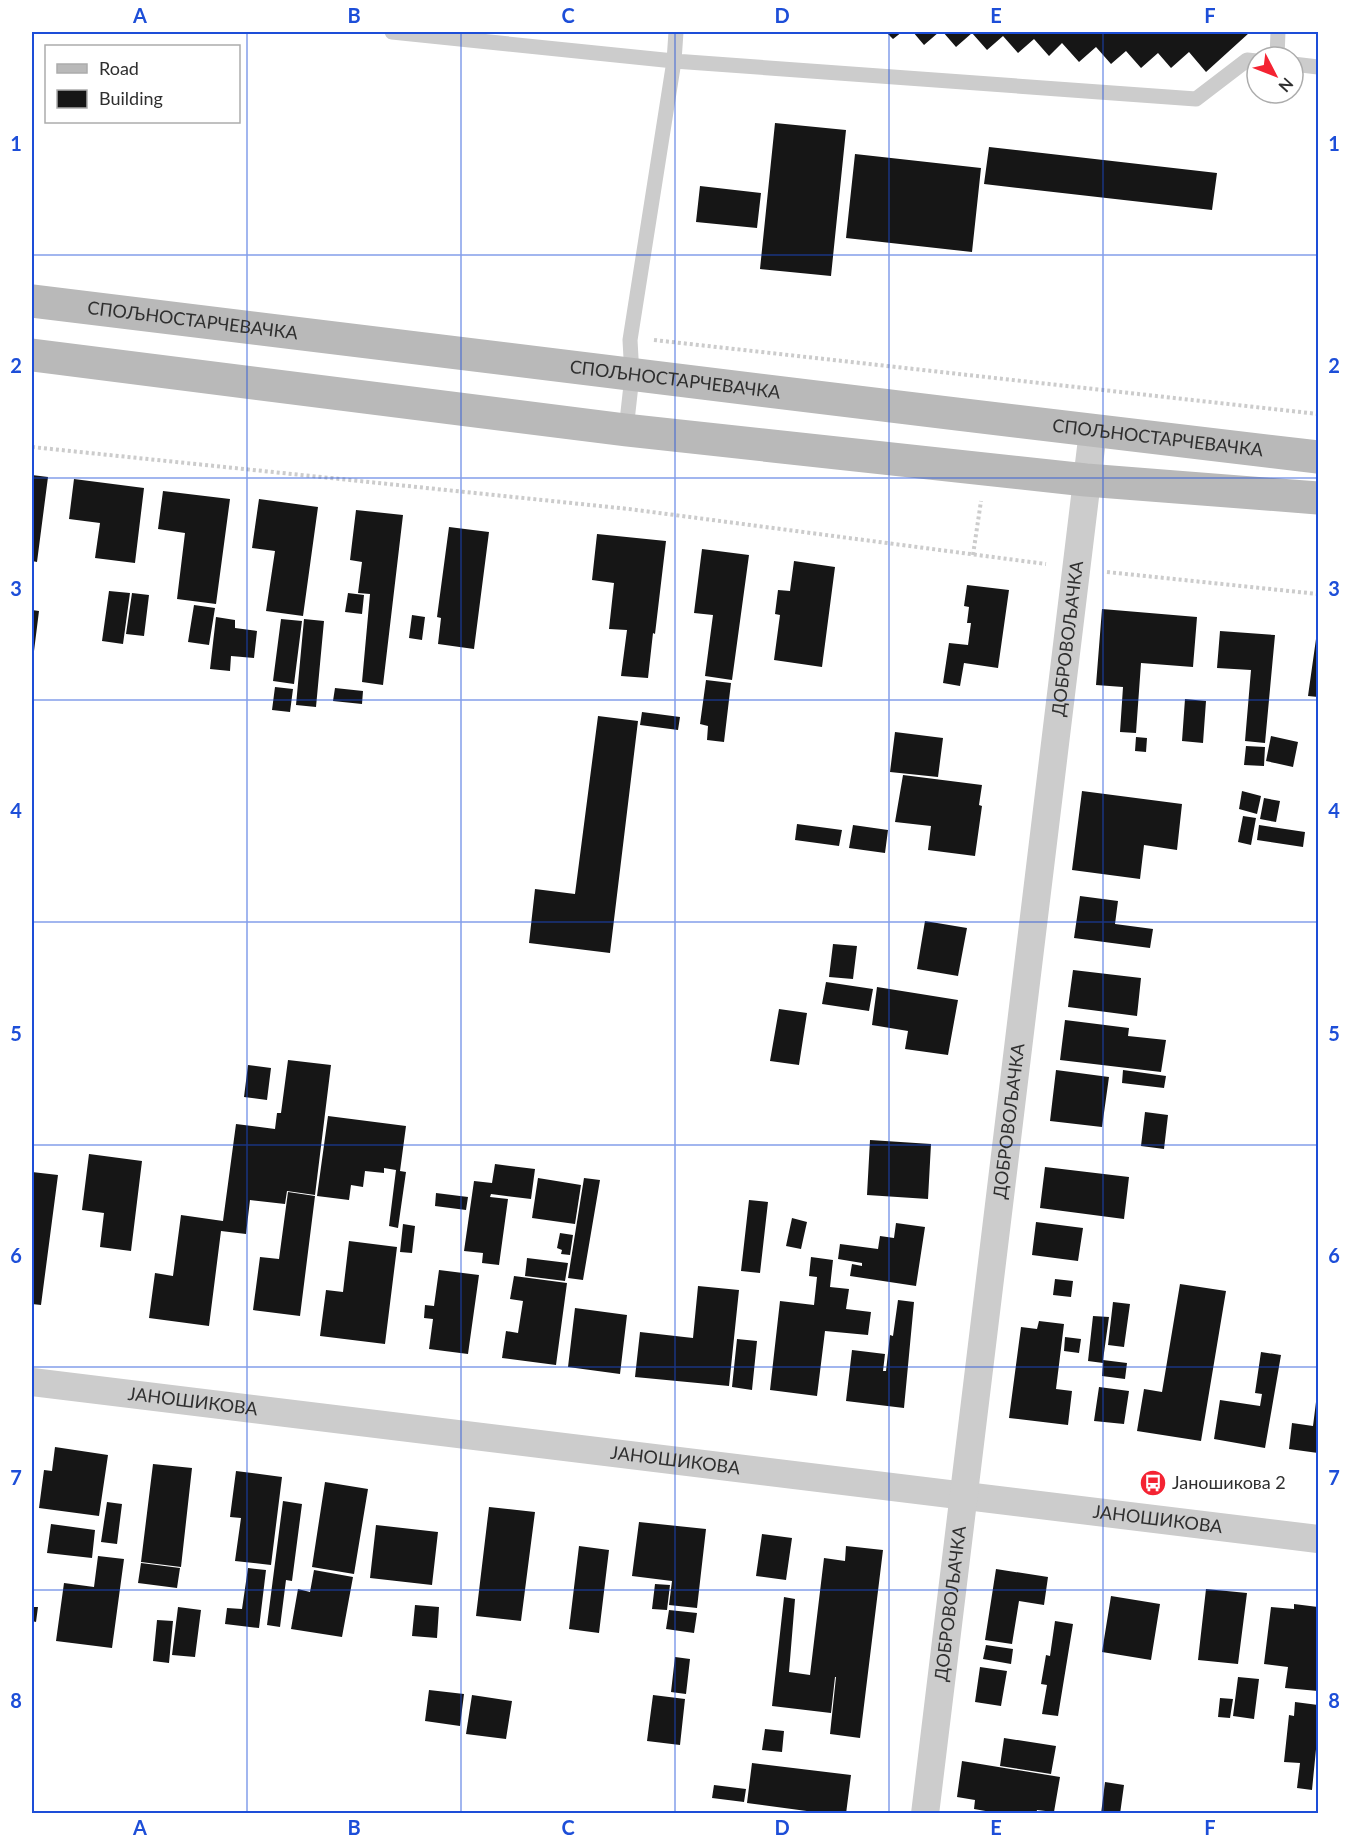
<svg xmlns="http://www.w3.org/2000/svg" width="1350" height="1845" font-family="Lato,sans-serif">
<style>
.building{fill:#161616}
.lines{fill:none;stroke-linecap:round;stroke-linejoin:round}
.path{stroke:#ccc;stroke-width:4;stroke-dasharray:3 3;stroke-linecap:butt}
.lane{stroke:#ccc;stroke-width:15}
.street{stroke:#ccc;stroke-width:28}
.secondary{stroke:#b9b9b9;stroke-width:33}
.grid{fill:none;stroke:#1d4ed8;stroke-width:1.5;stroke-opacity:0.55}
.labels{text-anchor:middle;stroke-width:6;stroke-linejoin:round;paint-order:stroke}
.street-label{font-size:18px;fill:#2f2f2f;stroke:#fff}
.poi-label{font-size:18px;fill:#2f2f2f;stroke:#fff;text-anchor:start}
.neatline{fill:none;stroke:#1d4ed8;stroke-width:2}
.grid-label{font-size:20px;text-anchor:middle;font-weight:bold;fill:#1d4ed8}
</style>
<rect width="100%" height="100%" fill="#fff"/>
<path class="building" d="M 886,32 L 902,32 L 893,39 Z
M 913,32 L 939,32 L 924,45 Z
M 943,32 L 1248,32 L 1249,33 L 1206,72 L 1189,52 L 1171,68 L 1158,53 L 1141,68 L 1126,51 L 1111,64 L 1096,47 L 1079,62 L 1062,43 L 1049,56 L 1034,39 L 1018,53 L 1003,36 L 987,50 L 972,33 L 956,47 Z
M 775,123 L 846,130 L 831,276 L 760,269 Z
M 989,147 L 1217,173 L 1212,210 L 984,184 Z
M 855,154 L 981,168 L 972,252 L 846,238 Z
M 700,186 L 761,193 L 757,228 L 696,222 Z
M 32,475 L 48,477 L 37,562 L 32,561 Z
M 74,479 L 144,488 L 135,563 L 95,558 L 100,523 L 69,519 Z
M 163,491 L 230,499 L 216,604 L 177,599 L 185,533 L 158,529 Z
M 259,499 L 318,507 L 303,616 L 266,611 L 275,551 L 252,548 Z
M 356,510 L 403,515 L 383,685 L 362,682 L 370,594 L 358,593 L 362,562 L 350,560 Z
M 449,527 L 489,532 L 474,649 L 438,644 L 441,618 L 437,617 Z
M 597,534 L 666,541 L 655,634 L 653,633 L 648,678 L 621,676 L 627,630 L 609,629 L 614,583 L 592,580 Z
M 702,549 L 749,555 L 732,680 L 705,676 L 713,615 L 694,613 Z
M 794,561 L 835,567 L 822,667 L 774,660 L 780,615 L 775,614 L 778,590 L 790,591 Z
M 967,585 L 1009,590 L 998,668 L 964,663 L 960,686 L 943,683 L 949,643 L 968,645 L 971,623 L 967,623 L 969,607 L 964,606 Z
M 109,591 L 130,593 L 123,644 L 102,641 Z
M 132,593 L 149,595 L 144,636 L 126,634 Z
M 348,593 L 364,595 L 362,614 L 345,612 Z
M 194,605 L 215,608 L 209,645 L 188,642 Z
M 1102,609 L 1197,617 L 1193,667 L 1141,663 L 1136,733 L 1120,732 L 1123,687 L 1096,685 Z
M 32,610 L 39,611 L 33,659 L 32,658 Z
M 412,615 L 425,617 L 422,640 L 409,638 Z
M 216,617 L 235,620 L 235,628 L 257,631 L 254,658 L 231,656 L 230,671 L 210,669 Z
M 281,619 L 302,621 L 294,684 L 273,681 Z
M 304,619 L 324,621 L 316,707 L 296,705 Z
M 1220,631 L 1275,635 L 1265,743 L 1245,741 L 1251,670 L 1217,668 Z
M 1316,639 L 1318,639 L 1318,697 L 1308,696 Z
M 706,680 L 731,683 L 724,742 L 707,740 L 708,726 L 700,724 Z
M 275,687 L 293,689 L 290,712 L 272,710 Z
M 335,688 L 363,691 L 362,704 L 333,701 Z
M 1185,699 L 1206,701 L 1203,743 L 1182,741 Z
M 642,712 L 680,717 L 678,730 L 640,725 Z
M 598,716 L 638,721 L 610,953 L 529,943 L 535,889 L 575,894 Z
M 895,732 L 943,738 L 938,777 L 890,772 Z
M 1271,736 L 1298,742 L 1293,767 L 1266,761 Z
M 1136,737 L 1147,738 L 1146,752 L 1135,751 Z
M 1246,746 L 1265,747 L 1264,766 L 1244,765 Z
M 903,775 L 982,785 L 979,805 L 982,806 L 975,856 L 928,850 L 931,826 L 895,822 Z
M 1082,791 L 1182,804 L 1177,850 L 1144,845 L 1140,879 L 1072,870 Z
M 1242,791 L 1261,796 L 1257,814 L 1239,809 Z
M 1264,798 L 1280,801 L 1276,822 L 1260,819 Z
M 1243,816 L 1256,818 L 1251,845 L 1238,842 Z
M 797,824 L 842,830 L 839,846 L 795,840 Z
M 853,825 L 888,830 L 885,853 L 849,848 Z
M 1259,825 L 1305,832 L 1303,847 L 1257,840 Z
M 1080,896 L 1118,901 L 1115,924 L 1153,929 L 1150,948 L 1074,938 Z
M 925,921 L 967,928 L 958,976 L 917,969 Z
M 833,944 L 857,946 L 853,979 L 829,977 Z
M 1073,970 L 1141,978 L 1137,1016 L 1068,1007 Z
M 826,982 L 873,989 L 869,1011 L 822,1004 Z
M 877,987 L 958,1000 L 948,1055 L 905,1049 L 908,1031 L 872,1025 Z
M 779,1009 L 807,1013 L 799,1065 L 770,1061 Z
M 1065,1020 L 1129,1028 L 1128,1036 L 1166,1040 L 1161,1072 L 1060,1060 Z
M 288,1060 L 331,1065 L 315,1195 L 287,1191 L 285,1204 L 250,1200 L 246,1234 L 221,1231 L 209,1326 L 149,1318 L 155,1273 L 173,1276 L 181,1215 L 223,1221 L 236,1124 L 275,1129 L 277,1113 L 281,1113 Z
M 248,1065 L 271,1068 L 267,1100 L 244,1097 Z
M 1056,1070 L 1109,1077 L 1102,1127 L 1050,1121 Z
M 1123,1070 L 1166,1076 L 1164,1088 L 1122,1083 Z
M 1145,1112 L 1168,1115 L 1164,1149 L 1141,1146 Z
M 328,1116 L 406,1126 L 400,1171 L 406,1172 L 398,1228 L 389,1226 L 396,1170 L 384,1168 L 384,1173 L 365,1171 L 363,1187 L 351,1185 L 349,1200 L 317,1196 Z
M 870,1140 L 931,1144 L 928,1199 L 867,1195 Z
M 89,1154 L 142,1161 L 131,1251 L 100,1247 L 104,1213 L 82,1210 Z
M 495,1164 L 535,1169 L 531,1199 L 491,1194 L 490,1197 L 508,1199 L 499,1265 L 482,1263 L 483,1253 L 464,1251 L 474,1181 L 492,1183 Z
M 1045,1167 L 1129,1177 L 1124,1219 L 1040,1208 Z
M 32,1172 L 58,1175 L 41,1305 L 32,1304 Z
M 538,1178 L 581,1185 L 575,1224 L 532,1218 Z
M 584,1178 L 600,1180 L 583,1280 L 568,1278 Z
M 288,1192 L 315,1196 L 300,1316 L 253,1310 L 260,1257 L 279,1259 Z
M 436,1193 L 468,1197 L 466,1210 L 435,1206 Z
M 749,1200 L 768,1202 L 760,1273 L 741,1271 Z
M 792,1218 L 807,1222 L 801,1249 L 786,1246 Z
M 1036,1222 L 1083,1228 L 1078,1261 L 1032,1255 Z
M 896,1223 L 925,1227 L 916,1286 L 850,1276 L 852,1264 L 862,1266 L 862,1263 L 838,1259 L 840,1244 L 878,1249 L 880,1236 L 894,1238 Z
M 403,1224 L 415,1226 L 412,1253 L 400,1252 Z
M 560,1233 L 573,1235 L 570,1255 L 561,1254 L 562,1250 L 557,1248 Z
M 349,1241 L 397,1247 L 385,1344 L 320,1336 L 326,1290 L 343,1292 Z
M 811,1257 L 833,1260 L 830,1287 L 849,1289 L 846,1309 L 871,1312 L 868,1335 L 825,1331 L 817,1396 L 770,1390 L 780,1301 L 814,1305 L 817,1277 L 809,1276 Z
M 527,1258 L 568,1263 L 565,1281 L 525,1276 Z
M 439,1270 L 479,1275 L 468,1354 L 429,1349 L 433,1319 L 424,1318 L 425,1305 L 434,1306 Z
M 514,1276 L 567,1283 L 556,1365 L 502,1358 L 506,1331 L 518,1333 L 523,1301 L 510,1299 Z
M 1055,1279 L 1073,1281 L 1071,1297 L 1053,1295 Z
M 1180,1284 L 1226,1291 L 1201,1441 L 1137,1431 L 1144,1389 L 1162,1392 Z
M 698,1286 L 739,1290 L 729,1386 L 635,1377 L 640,1332 L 693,1338 Z
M 898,1300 L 914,1302 L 904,1408 L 846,1401 L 852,1350 L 885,1354 L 883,1371 L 886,1371 L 890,1335 L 893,1336 Z
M 1113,1302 L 1130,1304 L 1124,1347 L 1108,1345 Z
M 575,1308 L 627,1315 L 620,1374 L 568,1367 Z
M 1093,1316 L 1109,1317 L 1103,1360 L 1127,1363 L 1125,1379 L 1102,1376 L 1103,1363 L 1088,1361 Z
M 1039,1321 L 1064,1324 L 1056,1389 L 1072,1391 L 1068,1425 L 1009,1418 L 1021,1327 L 1037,1329 Z
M 1065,1337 L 1081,1339 L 1079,1353 L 1064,1351 Z
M 737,1339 L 757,1341 L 752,1390 L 732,1387 Z
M 1261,1352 L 1281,1355 L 1265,1448 L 1214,1439 L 1220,1400 L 1260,1406 L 1262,1394 L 1255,1393 Z
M 1099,1387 L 1129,1391 L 1124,1424 L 1094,1421 Z
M 1317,1394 L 1318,1453 L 1289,1449 L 1292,1423 L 1313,1426 Z
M 55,1447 L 108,1455 L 99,1516 L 39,1508 L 44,1470 L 52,1471 Z
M 153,1464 L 192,1468 L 181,1567 L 141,1562 Z
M 236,1471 L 282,1477 L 271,1565 L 235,1561 L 241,1518 L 230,1517 Z
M 325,1482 L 368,1489 L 354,1574 L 312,1567 Z
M 283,1501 L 302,1504 L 292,1581 L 286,1580 L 280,1627 L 267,1625 Z
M 107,1502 L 122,1504 L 117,1544 L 101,1542 Z
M 489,1507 L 535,1512 L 521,1621 L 476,1616 Z
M 639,1522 L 706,1529 L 697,1608 L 669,1605 L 672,1581 L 632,1576 Z
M 51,1524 L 95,1530 L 92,1558 L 47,1553 Z
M 376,1525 L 438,1532 L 432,1585 L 370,1578 Z
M 762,1534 L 792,1538 L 786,1580 L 756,1576 Z
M 579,1546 L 609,1550 L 599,1633 L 569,1629 Z
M 846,1546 L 883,1550 L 860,1738 L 830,1734 L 836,1677 L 835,1677 L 831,1713 L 772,1706 L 784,1597 L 795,1599 L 789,1672 L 810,1675 L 824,1558 L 845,1561 Z
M 98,1556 L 124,1559 L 112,1648 L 56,1641 L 64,1583 L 94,1587 Z
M 141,1563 L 180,1568 L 177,1588 L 138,1583 Z
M 248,1568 L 266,1570 L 259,1628 L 225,1624 L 227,1608 L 242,1609 Z
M 996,1569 L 1048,1577 L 1044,1605 L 1019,1601 L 1012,1644 L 985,1640 Z
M 314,1570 L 353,1577 L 342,1637 L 291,1629 L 298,1589 L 310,1592 Z
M 655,1584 L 670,1585 L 667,1610 L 652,1609 Z
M 1206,1589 L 1247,1593 L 1238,1664 L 1198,1660 Z
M 1111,1596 L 1160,1604 L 1151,1660 L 1102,1652 Z
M 1294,1604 L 1318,1607 L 1318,1691 L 1285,1688 L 1288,1667 L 1264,1664 L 1271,1607 L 1294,1609 Z
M 415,1605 L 439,1607 L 437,1638 L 412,1636 Z
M 32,1607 L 38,1607 L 36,1622 L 32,1621 Z
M 178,1607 L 201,1610 L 195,1657 L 172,1655 Z
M 669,1610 L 697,1613 L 694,1633 L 666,1629 Z
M 157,1620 L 173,1621 L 169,1663 L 153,1661 Z
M 1055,1621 L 1073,1624 L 1058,1716 L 1042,1714 L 1047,1685 L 1041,1684 L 1046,1655 L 1050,1656 Z
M 986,1645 L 1013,1649 L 1011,1664 L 983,1659 Z
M 675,1657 L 690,1659 L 686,1694 L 671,1692 Z
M 980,1667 L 1007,1671 L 1001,1706 L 975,1702 Z
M 1238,1677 L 1259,1679 L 1254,1719 L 1233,1716 Z
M 429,1690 L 464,1694 L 460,1726 L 425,1721 Z
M 472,1695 L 512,1701 L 506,1739 L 466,1734 Z
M 653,1695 L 685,1699 L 680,1745 L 647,1741 Z
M 1220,1698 L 1233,1699 L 1230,1718 L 1218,1717 Z
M 1295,1702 L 1318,1705 L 1318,1729 L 1312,1790 L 1297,1788 L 1300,1763 L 1284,1762 L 1289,1715 L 1294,1716 Z
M 765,1729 L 784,1731 L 782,1752 L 762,1750 Z
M 1004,1738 L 1056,1746 L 1051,1774 L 1000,1766 Z
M 962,1761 L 1060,1777 L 1054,1812 L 1037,1810 L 1036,1814 L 1003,1814 L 974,1809 L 975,1800 L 957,1797 Z
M 752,1763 L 851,1775 L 846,1814 L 829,1814 L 747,1803 Z
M 1105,1782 L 1124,1785 L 1120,1814 L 1101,1814 Z
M 714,1785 L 746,1789 L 744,1802 L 712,1798 Z"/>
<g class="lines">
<path class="path" d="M 654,340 L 1318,414
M 32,447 L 629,509 L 1046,564
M 973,555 L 981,501
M 1107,572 L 1318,594"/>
<path class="lane" d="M 392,32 L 674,61 L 1196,99 L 1247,60 L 1257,61
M 1277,57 L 1278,32
M 1293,64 L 1318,67
M 626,430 L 632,376 L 630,340 L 674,61 L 676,32"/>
<g class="street">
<path id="s1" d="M 32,1382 L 1318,1539"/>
<path id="s2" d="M 925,1814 L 1093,431"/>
</g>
<g class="secondary">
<path id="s3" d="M 32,301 C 460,353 889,407 1318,457"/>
<path d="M 32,355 L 626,430 L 1086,480 L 1318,498"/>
</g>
</g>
<path class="grid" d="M 247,32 L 247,1814M 461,32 L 461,1814M 675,32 L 675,1814M 889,32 L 889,1814M 1103,32 L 1103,1814M 32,255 L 1318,255M 32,478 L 1318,478M 32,700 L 1318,700M 32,922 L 1318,922M 32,1145 L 1318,1145M 32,1367 L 1318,1367M 32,1590 L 1318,1590"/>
<defs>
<symbol id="bus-disc" viewBox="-11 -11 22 22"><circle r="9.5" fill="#f42332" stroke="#fff"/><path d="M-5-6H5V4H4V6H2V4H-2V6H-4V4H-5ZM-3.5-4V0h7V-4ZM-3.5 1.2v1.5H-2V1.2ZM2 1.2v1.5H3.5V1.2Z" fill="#fff"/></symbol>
</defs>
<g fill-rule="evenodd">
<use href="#bus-disc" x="1138" y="1468" width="30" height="30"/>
</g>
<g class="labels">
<g class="street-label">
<text dy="6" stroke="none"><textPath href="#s3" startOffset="162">СПОЉНОСТАРЧЕВАЧКА</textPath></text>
<text dy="6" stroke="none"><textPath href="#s3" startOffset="648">СПОЉНОСТАРЧЕВАЧКА</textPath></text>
<text dy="6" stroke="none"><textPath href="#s3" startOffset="1134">СПОЉНОСТАРЧЕВАЧКА</textPath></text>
<text dy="6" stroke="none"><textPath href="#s2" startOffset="1184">ДОБРОВОЉАЧКА</textPath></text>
<text dy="6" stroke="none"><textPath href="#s2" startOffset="698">ДОБРОВОЉАЧКА</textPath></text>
<text dy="6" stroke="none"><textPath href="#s1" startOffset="162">ЈАНОШИКОВА</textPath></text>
<text dy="6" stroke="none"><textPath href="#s1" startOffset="648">ЈАНОШИКОВА</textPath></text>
<text dy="6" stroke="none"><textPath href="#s1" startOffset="1134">ЈАНОШИКОВА</textPath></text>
<text dy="6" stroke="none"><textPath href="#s2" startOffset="212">ДОБРОВОЉАЧКА</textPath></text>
</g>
<g class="poi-label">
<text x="1172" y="1489">Јаношикова 2</text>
</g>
</g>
<rect width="1350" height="1845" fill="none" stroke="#ffffff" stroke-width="66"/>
<rect x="45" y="45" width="195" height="78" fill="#ffffff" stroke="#acacac" stroke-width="1.5"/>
<rect x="57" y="64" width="30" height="9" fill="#b9b9b9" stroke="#acacac" stroke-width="1.5"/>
<text x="99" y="75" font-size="18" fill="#2f2f2f">Road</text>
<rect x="57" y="90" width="30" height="18" fill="#161616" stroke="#acacac" stroke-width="1.5"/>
<text x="99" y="105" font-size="18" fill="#2f2f2f">Building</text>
<g transform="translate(1275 75) rotate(132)"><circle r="28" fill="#ffffff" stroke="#acacac" stroke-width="1.5"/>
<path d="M0-4.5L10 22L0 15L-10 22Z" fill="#f42332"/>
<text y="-9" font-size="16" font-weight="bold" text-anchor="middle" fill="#2f2f2f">N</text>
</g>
<rect x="33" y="33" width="1284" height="1779" class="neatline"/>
<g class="grid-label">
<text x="140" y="23">A</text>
<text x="354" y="23">B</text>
<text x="568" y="23">C</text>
<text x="782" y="23">D</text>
<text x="996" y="23">E</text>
<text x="1210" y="23">F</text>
<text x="16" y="151">1</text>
<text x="1334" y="151">1</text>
<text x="16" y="373">2</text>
<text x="1334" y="373">2</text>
<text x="16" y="596">3</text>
<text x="1334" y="596">3</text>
<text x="16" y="818">4</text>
<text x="1334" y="818">4</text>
<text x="16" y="1041">5</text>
<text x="1334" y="1041">5</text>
<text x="16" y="1263">6</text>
<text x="1334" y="1263">6</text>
<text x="16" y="1485">7</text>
<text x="1334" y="1485">7</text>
<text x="16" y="1708">8</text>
<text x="1334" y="1708">8</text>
<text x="140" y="1835">A</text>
<text x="354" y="1835">B</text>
<text x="568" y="1835">C</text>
<text x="782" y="1835">D</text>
<text x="996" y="1835">E</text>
<text x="1210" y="1835">F</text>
</g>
</svg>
